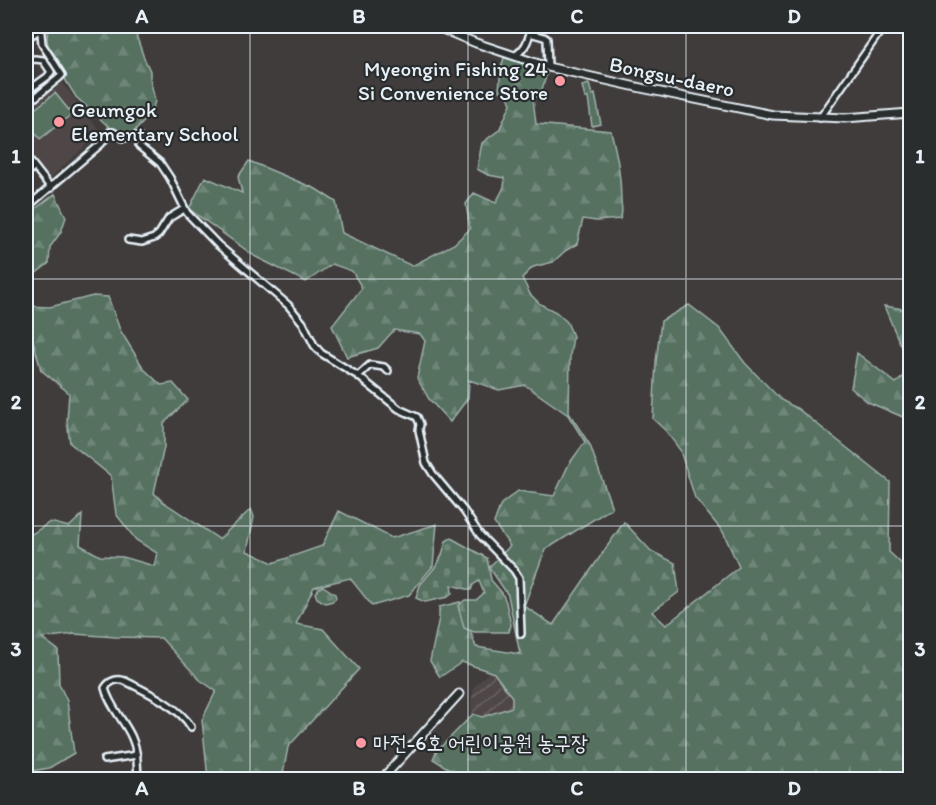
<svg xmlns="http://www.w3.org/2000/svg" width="936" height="805" font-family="Itim,'Poor Story',sans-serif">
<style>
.built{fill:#4f4746}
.industrial{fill:url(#industrial-furrows)}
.grass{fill:url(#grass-tufts);stroke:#9fb1ac;stroke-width:1.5}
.forest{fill:url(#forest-firs);stroke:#9fb1ac;stroke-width:1.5}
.cemetery{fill:url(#cemetery-stones);stroke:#9fb1ac;stroke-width:1.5}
.garden{fill:#567160;stroke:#9fb1ac;stroke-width:1.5}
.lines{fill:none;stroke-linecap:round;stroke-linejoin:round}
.street-casing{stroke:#e8f1f8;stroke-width:10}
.secondary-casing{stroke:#e8f1f8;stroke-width:11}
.street{stroke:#2a2d2e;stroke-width:5}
.secondary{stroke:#2a2d2e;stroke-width:7}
.grid{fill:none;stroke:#e8f1f8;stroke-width:1.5;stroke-opacity:0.55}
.poi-dot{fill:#ff9aa2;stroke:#2a2d2e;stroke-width:2}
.labels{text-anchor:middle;stroke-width:4.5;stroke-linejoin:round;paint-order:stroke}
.poi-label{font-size:21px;fill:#e8f1f8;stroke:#2a2d2e;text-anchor:start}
.street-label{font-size:21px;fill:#e8f1f8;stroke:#2a2d2e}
.neatline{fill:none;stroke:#e8f1f8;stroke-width:2}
.grid-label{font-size:20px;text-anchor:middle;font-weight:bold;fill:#e8f1f8}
</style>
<defs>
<pattern id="industrial-furrows" width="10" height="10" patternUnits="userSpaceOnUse" patternTransform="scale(1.5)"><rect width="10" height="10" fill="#4f4746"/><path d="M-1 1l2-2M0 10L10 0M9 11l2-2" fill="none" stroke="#686261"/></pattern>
<pattern id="grass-tufts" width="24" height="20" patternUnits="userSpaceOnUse" patternTransform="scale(1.5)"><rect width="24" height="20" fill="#567160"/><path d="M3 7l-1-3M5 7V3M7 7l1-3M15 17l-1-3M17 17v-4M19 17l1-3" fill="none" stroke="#6e8678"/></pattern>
<pattern id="forest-firs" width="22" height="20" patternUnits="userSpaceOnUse" patternTransform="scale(1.5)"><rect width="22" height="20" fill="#567160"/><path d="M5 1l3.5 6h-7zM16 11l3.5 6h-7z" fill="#6e8678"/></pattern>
<pattern id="cemetery-stones" width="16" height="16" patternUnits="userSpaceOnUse" patternTransform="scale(1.5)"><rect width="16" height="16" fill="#567160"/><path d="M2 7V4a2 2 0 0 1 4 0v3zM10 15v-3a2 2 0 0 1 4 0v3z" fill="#6e8678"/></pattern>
</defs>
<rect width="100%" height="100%" fill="#403c3c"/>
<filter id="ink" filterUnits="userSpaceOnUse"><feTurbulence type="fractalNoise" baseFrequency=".0167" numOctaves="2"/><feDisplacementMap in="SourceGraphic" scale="12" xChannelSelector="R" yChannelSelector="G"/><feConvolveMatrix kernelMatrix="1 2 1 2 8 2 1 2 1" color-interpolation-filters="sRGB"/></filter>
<g filter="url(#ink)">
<path class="built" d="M 62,83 L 101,132 L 50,178 L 26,146 L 26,112 Z"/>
<path class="industrial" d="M 489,672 L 494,673 L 512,697 L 512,707 L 482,717 L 473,714 L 471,705 L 474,687 Z"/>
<path class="grass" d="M 589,84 L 592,95 L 595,94 L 601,124 L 592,126 L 588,98 L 585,98 L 582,86 Z"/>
<path class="forest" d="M 48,26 L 133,26 L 144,58 L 150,71 L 150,78 L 155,101 L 151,114 L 133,133 L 123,135 L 109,127 L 76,97 L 66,81 L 59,61 L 48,46 L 47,39 Z
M 504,58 L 510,59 L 547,73 L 540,96 L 533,98 L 536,124 L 611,131 C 617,156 621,174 621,200 C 621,207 624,212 620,219 L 596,221 L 583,219 L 577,244 L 565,251 L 553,262 L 533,267 L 522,278 L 530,294 L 540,304 L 556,312 L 567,322 L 573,336 L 570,356 L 569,413 L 590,445 L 612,508 L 545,550 L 524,606 L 553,625 L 624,522 L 651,551 L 675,563 L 679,592 L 652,612 L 666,625 L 739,567 L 723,532 L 695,498 L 680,450 L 666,431 L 653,419 L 656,362 L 661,321 L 689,305 L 719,328 L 745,363 L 781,400 L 798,409 L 890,482 L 889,552 L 903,565 L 910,563 L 910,779 L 467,780 L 433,759 L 436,752 L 473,714 L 482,717 L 512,707 L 512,697 L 494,673 L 462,662 L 440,677 L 430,661 L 439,618 L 439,607 L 460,602 L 476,647 L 520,654 L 508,595 L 489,567 L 510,546 L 494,523 L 501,504 L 518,491 L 554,496 L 569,464 L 585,442 L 568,415 L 525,385 L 499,390 L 469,380 L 468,398 L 450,422 L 429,399 L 417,378 L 425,341 L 420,334 L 394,330 L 378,348 L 347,357 L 332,326 L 362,288 L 352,271 L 332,264 L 306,282 L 256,257 L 189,209 L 205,177 L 242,193 L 238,177 L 249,161 L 316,189 L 336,202 L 342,233 L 412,266 L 454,244 L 470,229 L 466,204 L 474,193 L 496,203 C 499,195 507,187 504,178 L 488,175 L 477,169 L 482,143 L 499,130 L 511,104 L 508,96 L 499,90 L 501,67 Z
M 55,194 L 66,217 L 61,232 L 50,247 L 49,263 L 30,278 L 26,306 L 50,307 L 93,296 L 108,297 L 120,330 L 144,369 L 161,385 L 173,383 L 188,400 L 164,423 L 164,447 L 154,493 L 162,501 L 219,539 L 251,509 L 254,517 L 247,551 L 273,563 L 322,546 L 339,511 L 392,538 L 437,524 L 433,566 L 409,595 L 372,606 L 350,578 L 314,587 L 296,624 L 323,629 L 359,669 L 288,747 L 282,779 L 208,779 L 202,720 L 216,691 L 200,680 L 161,638 L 116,637 L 74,634 L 42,638 L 58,650 L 59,684 L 67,701 L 74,753 L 49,768 L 26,772 L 26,538 L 50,522 L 69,527 L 82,515 L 80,545 L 100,556 L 123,557 L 154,566 L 157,553 L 136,540 L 116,514 L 111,476 L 70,443 L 67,421 L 69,393 L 41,370 L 31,333 L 26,330 L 26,216 Z
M 884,306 L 910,310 L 910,362 L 898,339 Z
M 857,353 L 896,383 L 910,371 L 910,420 L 868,402 L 851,388 Z"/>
<path class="cemetery" d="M 451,538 L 487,558 L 491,580 L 502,593 L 506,602 L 511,625 L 509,632 L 474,632 L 464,628 L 458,606 L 465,600 L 476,600 L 484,593 L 479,581 L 473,585 L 471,590 L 451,585 L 452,593 L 448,597 L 425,602 L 416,598 L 420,585 L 436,566 L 442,555 L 446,541 Z
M 323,586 L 335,594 L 336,598 L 333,601 L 325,603 L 317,598 L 315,593 L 319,588 Z"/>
<path class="garden" d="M 55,93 L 72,114 L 40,139 L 26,122 L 26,116 Z"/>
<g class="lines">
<defs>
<path id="street" d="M 26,39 L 39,30
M 26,51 L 30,60 L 26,63
M 515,56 C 524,49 527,44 530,33 L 544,37 L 547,39 L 548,67
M 26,92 L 47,77 L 51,72 L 43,60 L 35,59 L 30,60
M 26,105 L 59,78 L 62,75 L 42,44 L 41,33 L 36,26
M 820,118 L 884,26
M 139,146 L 160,163 L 170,178 L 187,213 L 218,245 L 288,305 L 303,323 L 314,345 L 321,353 L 358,376 L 399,409 L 417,417 L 420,424 L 419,430 L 426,463 L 433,474 L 464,511 L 480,535 L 514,570 L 519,578 L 521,634
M 26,156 L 51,188
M 26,173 L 34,167
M 26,208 L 101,144 L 110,132 L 113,132 L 123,138 L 138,136
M 128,240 L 142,242 L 154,238 L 159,234 L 169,218 L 184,209
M 358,376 L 370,365 L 384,367 L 388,371
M 104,760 L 137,755
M 138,780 C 137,765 138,751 132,738 C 125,721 109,706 105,688 C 109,681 117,678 125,681 C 145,691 180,707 191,727"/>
<path id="secondary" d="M 435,26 L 476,43 L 548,67 L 641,88 L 773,115 L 845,118 L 910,113
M 381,780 L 459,694"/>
</defs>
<use href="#street" class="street-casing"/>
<use href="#secondary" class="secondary-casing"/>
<use href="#street" class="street"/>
<use href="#secondary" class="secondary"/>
</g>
</g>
<path class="grid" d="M 250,26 L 250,780M 468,26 L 468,780M 686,26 L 686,780M 26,279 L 910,279M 26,526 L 910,526"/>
<g class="poi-dot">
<circle cx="560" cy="81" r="6"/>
<circle cx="59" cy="122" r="6"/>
<circle cx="361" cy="743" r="6"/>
</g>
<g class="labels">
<g class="poi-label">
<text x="548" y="76" text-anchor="end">Myeongin Fishing 24<tspan x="548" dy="24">Si Convenience Store</tspan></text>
<text x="71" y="117">Geumgok<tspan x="71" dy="24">Elementary School</tspan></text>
<text x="373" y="750">마전-6호 어린이공원 농구장</text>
</g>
<g class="street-label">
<text transform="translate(672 77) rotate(12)" y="7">Bongsu-daero</text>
</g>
</g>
<rect width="936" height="805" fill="none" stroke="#2a2d2e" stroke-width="66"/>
<rect x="33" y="33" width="870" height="739" class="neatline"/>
<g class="grid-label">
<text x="142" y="23">A</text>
<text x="359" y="23">B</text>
<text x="577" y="23">C</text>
<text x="794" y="23">D</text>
<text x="16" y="163">1</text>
<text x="920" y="163">1</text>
<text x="16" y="409">2</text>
<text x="920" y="409">2</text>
<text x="16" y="656">3</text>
<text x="920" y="656">3</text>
<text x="142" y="795">A</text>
<text x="359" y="795">B</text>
<text x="577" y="795">C</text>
<text x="794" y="795">D</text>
</g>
</svg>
